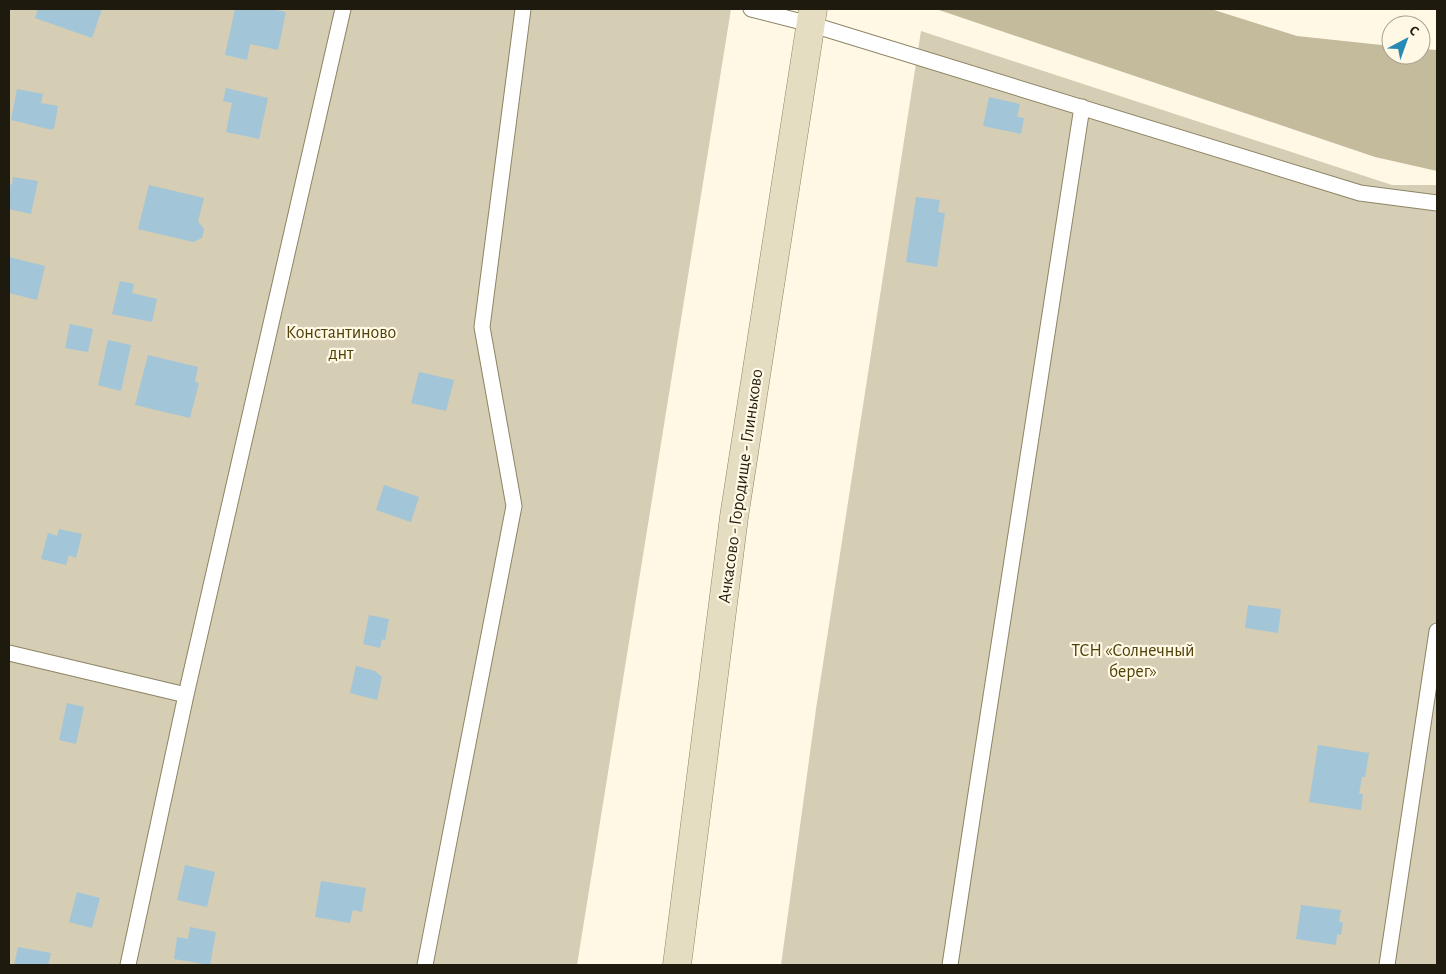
<svg xmlns="http://www.w3.org/2000/svg" width="1446" height="974" font-family="'Alegreya Sans',sans-serif">
<style>
.green{fill:#d5cdb4}
.forest{fill:#c4ba9c}
.building{fill:#a2c5d8}
.lines{fill:none;stroke-linecap:round;stroke-linejoin:round}
.lane-casing{stroke:#8d8464;stroke-width:17}
.secondary-casing{stroke:#8d8464;stroke-width:29}
.lane{stroke:#fff;stroke-width:15}
.secondary{stroke:#e5ddc1;stroke-width:28}
.labels{text-anchor:middle;stroke-width:4.5;stroke-linejoin:round;paint-order:stroke}
.park-label{font-size:18px;fill:#50410a;stroke:#fff8e4}
.street-label{font-size:18px;fill:#1e1a0d;stroke:#fff8e4}
</style>
<rect width="100%" height="100%" fill="#fff8e4"/>
<path class="green" d="M 9,9 L 731,9 L 577,965 L 9,965 Z
M 921,31 L 1392,185 L 1437,185 L 1437,965 L 781,965 L 816,709 Z"/>
<path class="forest" d="M 936,9 L 1211,9 L 1297,36 L 1391,46 L 1391,55 L 1421,55 L 1421,49 L 1437,50 L 1437,171 L 1375,157 Z"/>
<path class="building" d="M 38,9 L 102,9 L 92,38 L 35,18 Z
M 235,9 L 270,9 L 286,12 L 278,50 L 250,44 L 247,60 L 225,55 Z
M 226,88 L 268,98 L 259,139 L 226,132 L 232,103 L 223,101 Z
M 17,89 L 43,94 L 41,103 L 58,106 L 54,129 L 53,128 L 52,130 L 11,120 Z
M 989,97 L 1020,104 L 1017,117 L 1024,118 L 1021,134 L 983,126 Z
M 13,177 L 38,181 L 31,214 L 9,209 L 9,184 L 12,185 Z
M 149,185 L 204,198 L 198,221 L 204,229 L 202,238 L 193,242 L 138,229 Z
M 916,197 L 940,200 L 938,212 L 945,213 L 937,267 L 906,262 Z
M 9,257 L 45,266 L 37,300 L 9,293 Z
M 120,281 L 134,284 L 132,293 L 157,299 L 152,322 L 112,314 Z
M 70,324 L 93,329 L 88,352 L 65,348 Z
M 108,340 L 131,345 L 121,391 L 98,385 Z
M 148,355 L 198,367 L 195,382 L 199,383 L 190,418 L 135,405 Z
M 419,372 L 454,380 L 446,411 L 411,403 Z
M 384,485 L 419,497 L 411,522 L 376,510 Z
M 59,529 L 82,534 L 76,558 L 69,555 L 66,565 L 41,559 L 48,533 L 57,536 Z
M 1248,605 L 1281,609 L 1278,633 L 1245,628 Z
M 369,615 L 389,619 L 385,640 L 382,639 L 380,648 L 363,644 Z
M 356,666 L 375,671 L 382,677 L 377,700 L 350,693 Z
M 67,703 L 84,707 L 76,744 L 59,740 Z
M 1318,745 L 1369,753 L 1365,777 L 1362,777 L 1359,794 L 1363,794 L 1361,810 L 1309,802 Z
M 185,865 L 215,872 L 207,907 L 177,900 Z
M 321,881 L 366,888 L 362,912 L 353,910 L 350,923 L 315,917 Z
M 77,892 L 100,898 L 92,928 L 69,922 Z
M 1301,905 L 1341,910 L 1339,922 L 1343,922 L 1341,935 L 1337,934 L 1336,945 L 1296,939 Z
M 190,927 L 216,932 L 210,965 L 174,959 L 177,937 L 188,939 Z
M 18,947 L 51,953 L 48,965 L 14,965 Z"/>
<g class="lines">
<defs>
<path id="lane" d="M 751,9 L 810,24 L 1360,193 L 1437,203
M 9,653 L 186,695
M 128,965 L 186,695 L 343,9
M 425,965 L 514,506 L 482,327 L 523,9
M 950,965 L 975,800 L 1082,107
M 1387,965 L 1437,631"/>
<path id="secondary" d="M 677,965 L 734,517 L 813,9"/>
</defs>
<use href="#lane" class="lane-casing"/>
<use href="#secondary" class="secondary-casing"/>
<use href="#lane" class="lane"/>
<use href="#secondary" class="secondary"/>
</g>
<g class="labels">
<g class="park-label">
<text x="341" y="338">Константиново<tspan x="341" dy="21">днт</tspan></text>
<text x="1133" y="656">ТСН «Солнечный<tspan x="1133" dy="21">берег»</tspan></text>
</g>
<g class="street-label">
<text transform="translate(740 486) rotate(-82)" y="6">Ачкасово - Городище - Глиньково</text>
</g>
</g>
<rect width="1446" height="974" fill="none" stroke="#1e1a0d" stroke-width="20"/>
<g transform="translate(1406 40) rotate(41)"><circle r="24" fill="#fff8e4" stroke="#a59f8e"/>
<path d="M0-4L9 19L0 12L-9 19Z" fill="#2889b4"/>
<text y="-8" font-size="14" font-weight="bold" text-anchor="middle" fill="#1e1a0d">С</text>
</g>
</svg>
